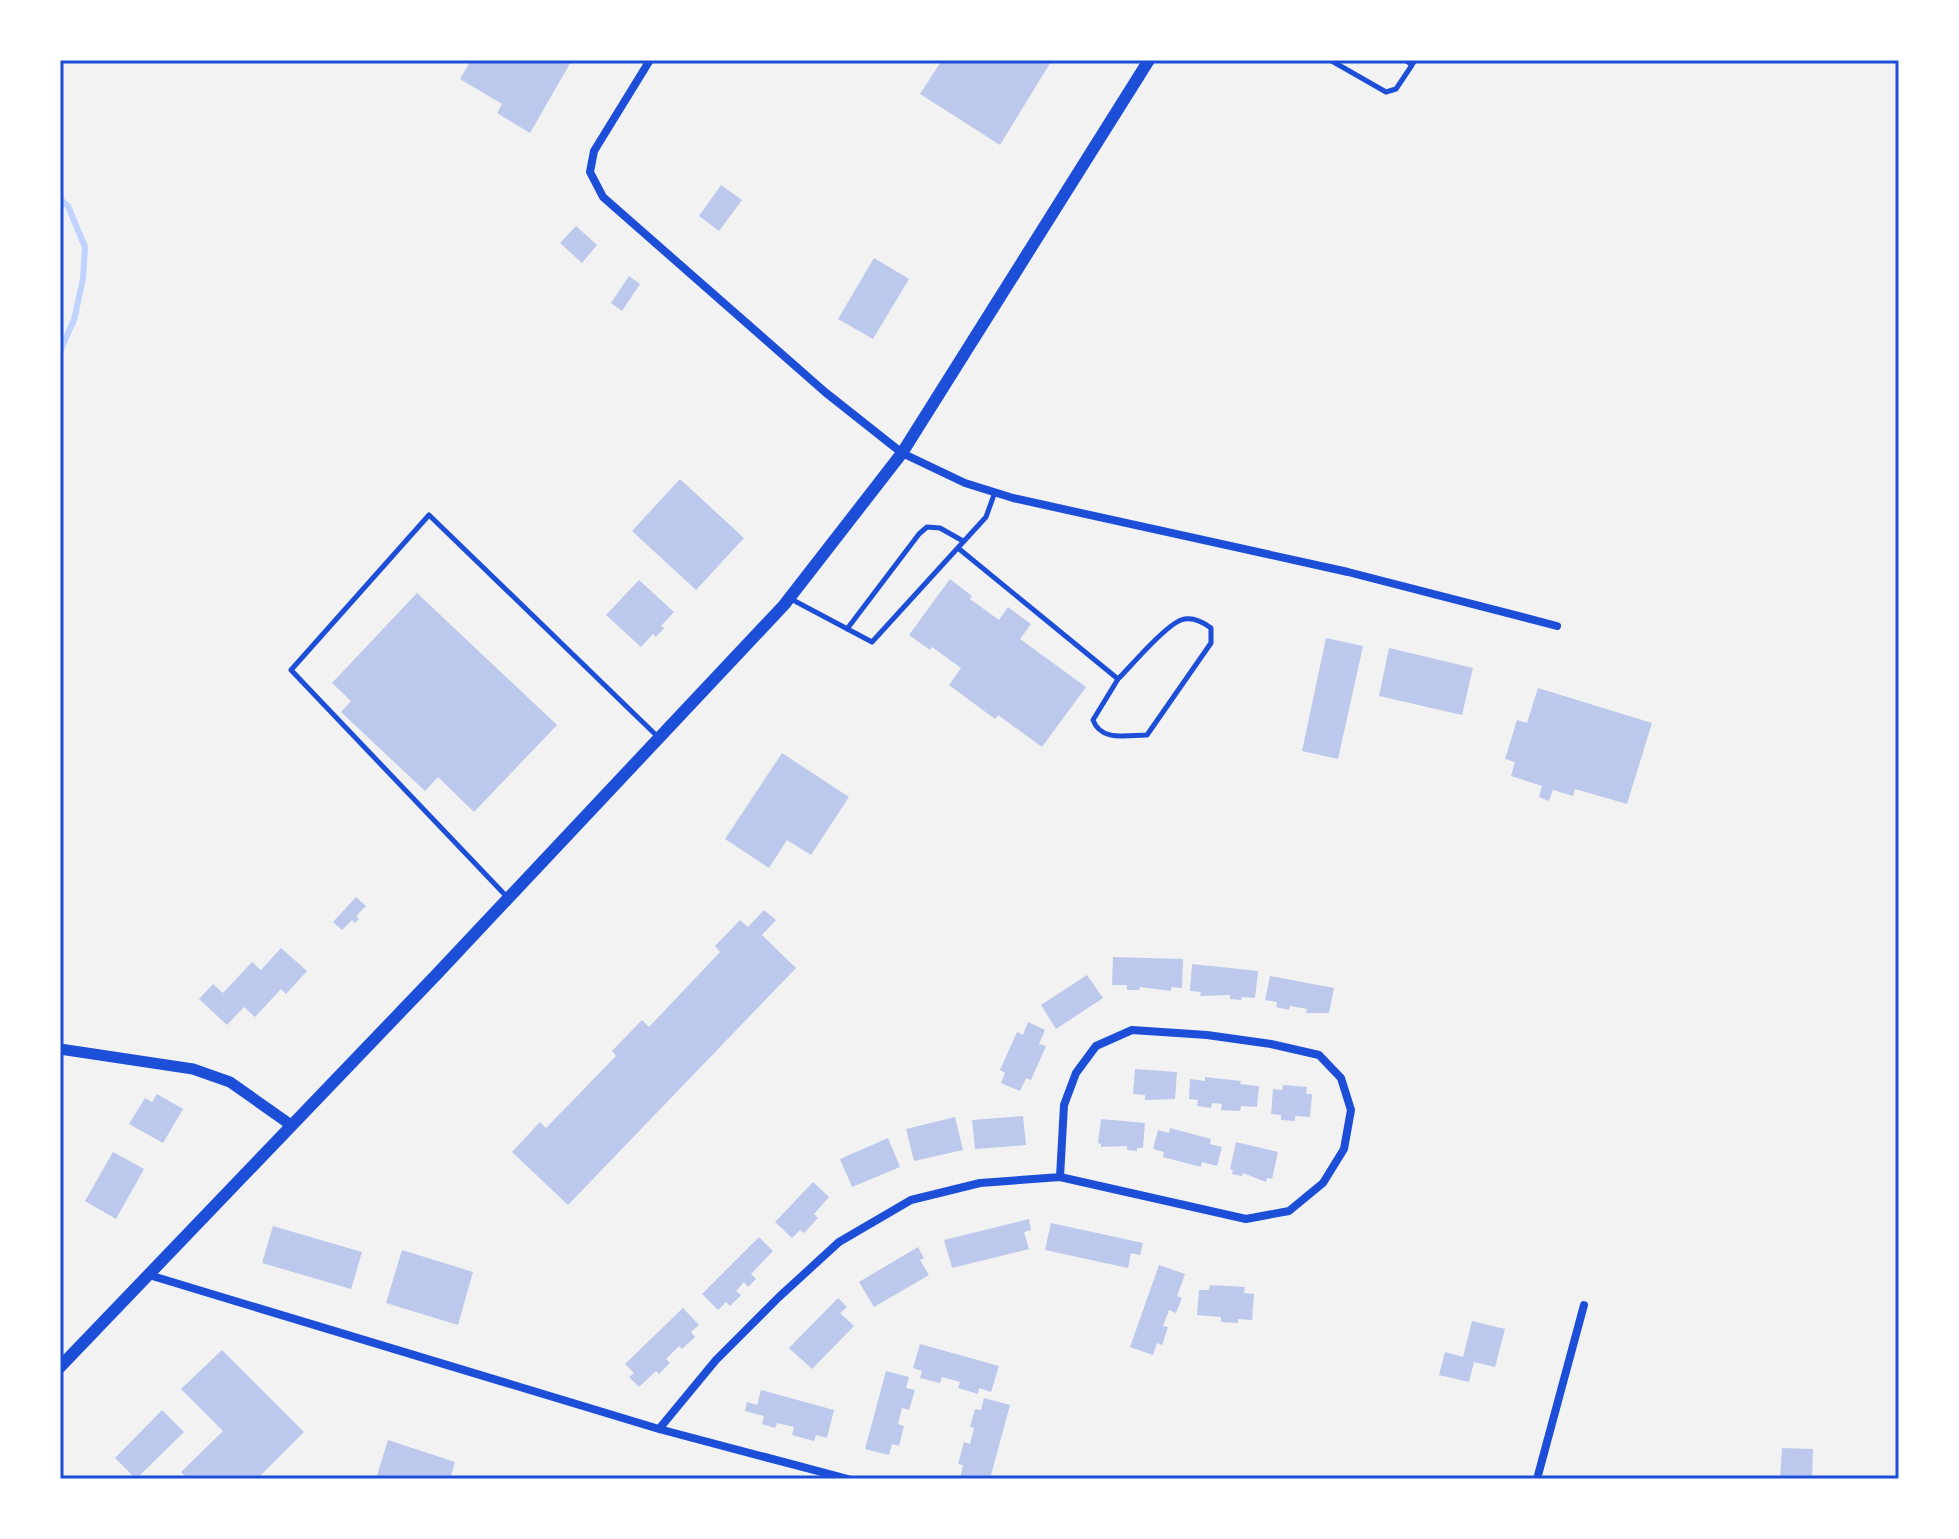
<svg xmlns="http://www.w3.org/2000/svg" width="1959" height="1539" font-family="'Times New Roman',serif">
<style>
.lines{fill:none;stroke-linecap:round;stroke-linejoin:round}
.stream{stroke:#bfd3fe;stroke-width:6}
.building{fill:#bdc9ec}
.service{stroke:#1d4ed8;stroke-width:5}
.minor{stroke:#1d4ed8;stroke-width:8}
.tertiary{stroke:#1d4ed8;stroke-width:11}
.secondary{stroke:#1d4ed8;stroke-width:12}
.neatline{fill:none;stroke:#1d4ed8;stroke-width:3}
</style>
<rect width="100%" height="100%" fill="#f2f2f2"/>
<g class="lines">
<path class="stream" d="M 60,199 L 68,206 L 85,247 L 83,279 L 74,320 L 60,351"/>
</g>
<path class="building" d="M 471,60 L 572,60 L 530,133 L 497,113 L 502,104 L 460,79 Z
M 942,60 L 1052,60 L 1000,145 L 920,94 Z
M 721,185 L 742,200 L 719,231 L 699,216 Z
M 576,226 L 597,245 L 582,263 L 560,243 Z
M 874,258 L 909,279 L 873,339 L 838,319 Z
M 629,276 L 640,284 L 622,311 L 611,303 Z
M 680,479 L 744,538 L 696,590 L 632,531 Z
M 950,579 L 972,596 L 970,599 L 999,620 L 1008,607 L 1031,624 L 1020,639 L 1086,687 L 1042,747 L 998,715 L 995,719 L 949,685 L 961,668 L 932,647 L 930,650 L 909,635 Z
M 639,580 L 674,612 L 661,626 L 664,628 L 656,637 L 653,634 L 641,647 L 606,615 Z
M 417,593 L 557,725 L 474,812 L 438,777 L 425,791 L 341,712 L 351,701 L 332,683 Z
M 1326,638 L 1363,646 L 1338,759 L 1302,751 Z
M 1389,648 L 1473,668 L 1462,715 L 1379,696 Z
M 1538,688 L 1652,723 L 1627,804 L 1575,789 L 1573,796 L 1553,790 L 1549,801 L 1539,797 L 1542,786 L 1511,776 L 1515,762 L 1505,759 L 1517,720 L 1527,723 Z
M 782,753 L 849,797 L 811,855 L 787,840 L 769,868 L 725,839 Z
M 356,897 L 366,906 L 356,916 L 359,919 L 355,923 L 352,920 L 342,930 L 333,922 Z
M 764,910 L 776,920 L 762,935 L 796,968 L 568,1205 L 512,1152 L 540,1122 L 546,1128 L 616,1056 L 612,1051 L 642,1020 L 649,1027 L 720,952 L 715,946 L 740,920 L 748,927 Z
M 281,948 L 307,971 L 286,994 L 281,989 L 255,1017 L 244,1007 L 227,1025 L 199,999 L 213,984 L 223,993 L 252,962 L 261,970 Z
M 1113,957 L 1183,959 L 1182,988 L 1171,987 L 1171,991 L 1140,987 L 1139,990 L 1127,990 L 1127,985 L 1112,985 Z
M 1192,964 L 1258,971 L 1255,998 L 1242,997 L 1241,1000 L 1230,999 L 1230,995 L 1200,996 L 1201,992 L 1190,991 Z
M 1087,975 L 1103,998 L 1056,1029 L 1041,1005 Z
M 1270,976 L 1334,988 L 1329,1013 L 1306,1013 L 1307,1009 L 1290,1006 L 1289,1010 L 1276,1007 L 1277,1002 L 1265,1000 Z
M 1028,1022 L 1045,1030 L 1039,1044 L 1046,1046 L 1031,1080 L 1026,1078 L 1020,1091 L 1001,1083 L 1005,1073 L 1000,1070 L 1017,1032 L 1023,1035 Z
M 1135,1069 L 1177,1072 L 1175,1099 L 1145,1100 L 1145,1095 L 1133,1094 Z
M 1205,1077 L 1241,1081 L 1240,1084 L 1259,1086 L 1257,1107 L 1241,1106 L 1240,1111 L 1221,1110 L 1222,1104 L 1212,1103 L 1211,1108 L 1197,1106 L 1198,1100 L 1189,1099 L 1190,1079 L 1205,1081 Z
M 1283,1085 L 1307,1087 L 1306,1094 L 1312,1094 L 1310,1117 L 1295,1116 L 1295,1121 L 1281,1120 L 1281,1115 L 1271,1114 L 1273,1089 L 1282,1090 Z
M 157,1094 L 183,1109 L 163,1143 L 129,1124 L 145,1098 L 152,1102 Z
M 1023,1116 L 1026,1145 L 975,1149 L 972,1120 Z
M 955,1117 L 963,1150 L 914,1161 L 906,1129 Z
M 1101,1119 L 1145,1123 L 1143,1148 L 1137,1148 L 1137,1151 L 1127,1150 L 1127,1146 L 1101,1147 L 1101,1144 L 1098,1143 Z
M 1170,1128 L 1211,1139 L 1210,1144 L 1222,1147 L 1217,1166 L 1202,1162 L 1201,1167 L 1163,1157 L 1164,1152 L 1153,1149 L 1158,1130 L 1169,1133 Z
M 888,1138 L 900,1167 L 852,1187 L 840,1159 Z
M 1236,1142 L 1278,1152 L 1272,1179 L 1267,1178 L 1266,1182 L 1243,1173 L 1242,1176 L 1232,1174 L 1233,1170 L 1230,1169 Z
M 113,1152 L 144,1169 L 116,1219 L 85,1201 Z
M 813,1182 L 829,1197 L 814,1214 L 818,1218 L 804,1233 L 800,1230 L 792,1238 L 775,1222 Z
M 1029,1219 L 1031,1230 L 1024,1232 L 1029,1249 L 952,1268 L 944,1240 Z
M 1051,1223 L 1143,1243 L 1140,1255 L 1131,1253 L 1128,1268 L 1045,1250 Z
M 273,1226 L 362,1252 L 351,1289 L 262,1263 Z
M 759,1237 L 773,1251 L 751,1274 L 756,1279 L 748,1287 L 744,1282 L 736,1291 L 741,1295 L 730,1306 L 726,1302 L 718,1310 L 702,1294 Z
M 918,1247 L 924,1258 L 920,1260 L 929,1275 L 874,1307 L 859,1282 Z
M 402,1250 L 473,1272 L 458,1325 L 386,1303 Z
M 1159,1265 L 1185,1274 L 1177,1296 L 1182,1298 L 1176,1313 L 1169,1310 L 1163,1326 L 1168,1327 L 1162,1345 L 1157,1343 L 1153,1355 L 1130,1347 Z
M 1210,1285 L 1245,1287 L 1244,1293 L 1254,1294 L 1252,1320 L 1238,1319 L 1238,1323 L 1221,1322 L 1221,1317 L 1197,1315 L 1199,1290 L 1209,1290 Z
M 838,1298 L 847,1307 L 840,1313 L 854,1326 L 812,1369 L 789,1348 Z
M 683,1308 L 699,1325 L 691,1332 L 695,1337 L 682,1349 L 679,1346 L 666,1359 L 670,1363 L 659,1374 L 656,1371 L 639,1387 L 629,1377 L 634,1373 L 625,1364 Z
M 1472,1321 L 1505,1329 L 1495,1367 L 1474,1362 L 1469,1382 L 1439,1375 L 1445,1352 L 1463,1357 Z
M 920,1344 L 999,1366 L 991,1392 L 979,1388 L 978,1394 L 958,1388 L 960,1382 L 942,1377 L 940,1383 L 920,1378 L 922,1371 L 913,1368 Z
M 222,1350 L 304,1432 L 257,1479 L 188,1479 L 181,1472 L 223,1431 L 181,1389 Z
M 886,1371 L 909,1377 L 906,1388 L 915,1390 L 909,1410 L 902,1408 L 898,1424 L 904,1426 L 899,1446 L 892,1444 L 889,1455 L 865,1449 Z
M 761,1390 L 834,1410 L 827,1438 L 816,1435 L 814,1441 L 792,1435 L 794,1427 L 777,1423 L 775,1428 L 762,1424 L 764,1416 L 745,1411 L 747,1402 L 757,1405 Z
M 984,1398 L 1010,1405 L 990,1479 L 960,1479 L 963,1465 L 958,1464 L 964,1442 L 970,1444 L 974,1428 L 970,1427 L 975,1409 L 981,1410 Z
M 162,1410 L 184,1432 L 136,1479 L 115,1458 Z
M 388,1440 L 455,1462 L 450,1479 L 376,1479 Z
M 1782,1448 L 1813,1449 L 1812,1479 L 1780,1479 Z"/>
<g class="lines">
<path class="service" d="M 1330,60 L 1386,92 L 1396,89 L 1412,65
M 1405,60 L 1412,65 L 1415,60
M 958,548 L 1118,679 L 1093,720 C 1101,742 1127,735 1147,735 L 1211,643 L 1211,628 C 1203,622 1192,616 1181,620 C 1165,626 1131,666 1118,679
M 791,599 L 872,642 L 986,517 L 995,492
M 847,629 L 919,534 L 927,527 L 940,528 L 963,541
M 508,898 L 291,670 L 429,515 L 657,736"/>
<path class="minor" d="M 650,60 L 594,151 L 590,172 L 603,197 L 825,392 L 902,453 L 965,483 L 1013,498 L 1348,572 L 1557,626
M 149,1275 L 659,1429 L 848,1479
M 659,1429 L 716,1360 L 779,1297 L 839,1242 L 911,1200 L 980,1183 L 1060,1177 L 1246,1219 L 1289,1211 L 1323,1183 L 1344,1149 L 1351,1110 L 1341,1078 L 1319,1055 L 1271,1044 L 1207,1035 L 1132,1030 L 1096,1046 L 1076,1073 L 1064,1105 L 1060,1177
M 1537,1479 L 1584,1305"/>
<path class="tertiary" d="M 60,1049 L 193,1069 L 230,1082 L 291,1125"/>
<path class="secondary" d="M 60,1367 L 436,975 L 784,605 L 902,453 L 1149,60"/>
</g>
<rect width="1959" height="1539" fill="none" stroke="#ffffff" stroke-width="124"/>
<rect x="62" y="62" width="1835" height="1415" class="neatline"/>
</svg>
